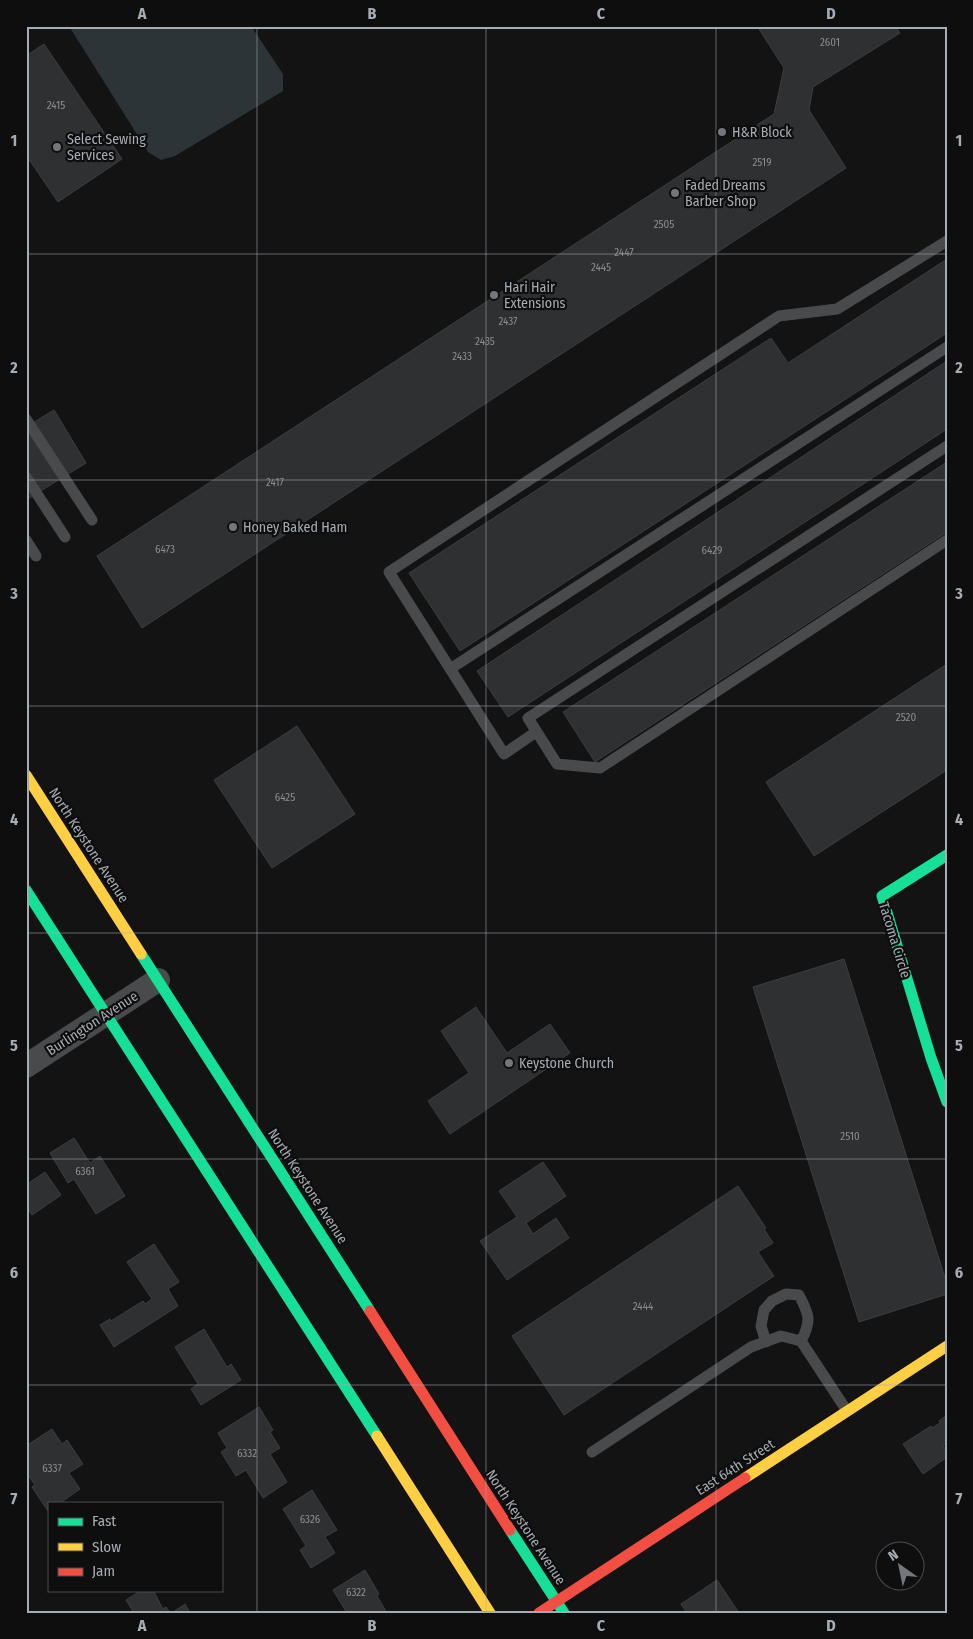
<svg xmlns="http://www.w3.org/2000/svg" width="973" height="1639" font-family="'Fira Sans Condensed',sans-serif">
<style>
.water{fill:#2c3437}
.building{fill:#2f3031;stroke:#3c3e40}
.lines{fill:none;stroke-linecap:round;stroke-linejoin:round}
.lane{stroke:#484a4c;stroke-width:11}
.street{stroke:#484a4c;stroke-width:24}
.fast{stroke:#16e098;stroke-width:11}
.slow{stroke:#ffcf43;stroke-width:11}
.jam{stroke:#f24e42;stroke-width:11}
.grid{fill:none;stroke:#a6acb3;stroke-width:1;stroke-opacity:0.55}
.poi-dot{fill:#73767b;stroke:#0e0e0f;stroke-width:2}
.labels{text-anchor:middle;stroke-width:4.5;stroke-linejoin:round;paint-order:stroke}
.number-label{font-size:11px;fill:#888d92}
.poi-label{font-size:14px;fill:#a6acb3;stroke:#0e0e0f;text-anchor:start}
.street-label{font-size:14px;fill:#a6acb3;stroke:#0e0e0f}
.neatline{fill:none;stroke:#a6acb3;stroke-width:2}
.grid-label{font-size:16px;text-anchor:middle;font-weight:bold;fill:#a6acb3}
</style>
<rect width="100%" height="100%" fill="#131314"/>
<path class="water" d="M 69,26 L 251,26 L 283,74 L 283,91 L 175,156 L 161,160 L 148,152 Z"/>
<path class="building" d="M 757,26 L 895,26 L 900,33 L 813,87 L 809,110 L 846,168 L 142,628 L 97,556 L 774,114 L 784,68 Z
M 44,44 L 122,159 L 58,202 L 26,155 L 26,56 Z
M 947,259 L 947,333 L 460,651 L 409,573 L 771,338 L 788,363 Z
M 947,361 L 947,429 L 508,717 L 477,671 Z
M 54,410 L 86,463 L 26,500 L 26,427 Z
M 947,462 L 947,532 L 595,762 L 563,712 Z
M 947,664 L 947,770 L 814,856 L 766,782 Z
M 297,726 L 355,814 L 272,868 L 214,780 Z
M 844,959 L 947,1284 L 947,1294 L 859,1322 L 753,987 Z
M 476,1007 L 507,1053 L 550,1024 L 570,1053 L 450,1134 L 428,1101 L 469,1073 L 441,1031 Z
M 74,1138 L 90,1163 L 100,1156 L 125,1196 L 96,1214 L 74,1179 L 68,1183 L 50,1153 Z
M 543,1162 L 566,1196 L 526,1223 L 533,1234 L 556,1218 L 569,1238 L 507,1280 L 480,1241 L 517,1217 L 499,1191 Z
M 45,1172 L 61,1195 L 32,1215 L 26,1206 L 26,1185 Z
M 738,1186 L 766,1228 L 764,1229 L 773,1243 L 758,1252 L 774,1276 L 564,1415 L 512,1336 Z
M 154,1244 L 179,1282 L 168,1289 L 178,1306 L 114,1347 L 100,1325 L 110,1319 L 111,1321 L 143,1301 L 145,1304 L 152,1299 L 127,1262 Z
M 204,1329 L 227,1367 L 231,1364 L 241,1380 L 201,1405 L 191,1389 L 198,1384 L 175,1347 Z
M 259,1407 L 273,1430 L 270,1432 L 280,1448 L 270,1454 L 287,1482 L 263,1498 L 246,1470 L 236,1476 L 221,1452 L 227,1448 L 218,1433 Z
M 947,1415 L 947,1443 L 943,1446 L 947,1451 L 947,1457 L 923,1474 L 903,1444 L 931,1426 L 932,1428 L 940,1423 L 939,1421 Z
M 52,1429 L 62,1444 L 67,1440 L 83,1464 L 69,1473 L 80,1489 L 60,1503 L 49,1503 L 48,1511 L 32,1487 L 35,1485 L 26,1472 L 26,1446 Z
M 312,1490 L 337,1530 L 325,1537 L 335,1553 L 311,1568 L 300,1550 L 306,1546 L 283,1509 Z
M 365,1570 L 379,1594 L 377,1596 L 387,1613 L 347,1613 L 333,1590 Z
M 717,1580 L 739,1613 L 687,1613 L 681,1604 Z
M 142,1590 L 153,1590 L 163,1609 L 166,1607 L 170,1613 L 134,1613 L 126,1600 Z
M 185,1604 L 190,1613 L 172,1613 Z"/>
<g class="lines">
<path class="lane" d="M 26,419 L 92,520
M 947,446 L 528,718 L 557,764 L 600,768 L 947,540
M 26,477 L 65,537
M 26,540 L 36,556
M 450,669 L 947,347
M 536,732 L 504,754 L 389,572 L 779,316 L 837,309 L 947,241
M 766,1342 L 761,1326 L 764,1310 L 772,1301 L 786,1294 L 799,1295 C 809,1314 812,1321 801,1341
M 592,1452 L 751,1347 L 781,1336 L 801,1341 L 847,1411"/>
<path class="street" d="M 26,1066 L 158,980"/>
<path class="fast" d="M 947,855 L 882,896 L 931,1058 L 947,1102
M 26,890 L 377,1436
M 141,954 L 370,1311
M 510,1530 L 564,1613"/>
<path class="slow" d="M 26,775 L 141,954
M 377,1436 L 490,1613
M 745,1478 L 947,1346"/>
<path class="jam" d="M 370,1311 L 510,1530
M 539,1613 L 745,1478"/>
</g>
<path class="grid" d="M 257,26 L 257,1613M 486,26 L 486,1613M 716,26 L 716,1613M 26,254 L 947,254M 26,480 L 947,480M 26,706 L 947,706M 26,933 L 947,933M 26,1159 L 947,1159M 26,1385 L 947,1385"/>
<g class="poi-dot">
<circle cx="722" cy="132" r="5"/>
<circle cx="57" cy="147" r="5"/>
<circle cx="675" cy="193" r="5"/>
<circle cx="494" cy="295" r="5"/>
<circle cx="233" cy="527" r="5"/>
<circle cx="509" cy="1063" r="5"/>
</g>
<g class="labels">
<g class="number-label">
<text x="830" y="46">2601</text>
<text x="56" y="109">2415</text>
<text x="762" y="166">2519</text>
<text x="664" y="228">2505</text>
<text x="624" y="256">2447</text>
<text x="601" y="271">2445</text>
<text x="508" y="325">2437</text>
<text x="485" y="345">2435</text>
<text x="462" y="360">2433</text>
<text x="275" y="486">2417</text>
<text x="165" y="553">6473</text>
<text x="712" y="554">6429</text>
<text x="906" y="721">2520</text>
<text x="285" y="801">6425</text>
<text x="850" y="1140">2510</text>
<text x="85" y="1175">6361</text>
<text x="643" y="1310">2444</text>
<text x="247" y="1457">6332</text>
<text x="52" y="1472">6337</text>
<text x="310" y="1523">6326</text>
<text x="356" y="1596">6322</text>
</g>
<g class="poi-label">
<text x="732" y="137">H&amp;R Block</text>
<text x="67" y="144">Select Sewing<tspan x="67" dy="16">Services</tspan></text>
<text x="685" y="190">Faded Dreams<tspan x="685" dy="16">Barber Shop</tspan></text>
<text x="504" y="292">Hari Hair<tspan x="504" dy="16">Extensions</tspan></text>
<text x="243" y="532">Honey Baked Ham</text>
<text x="519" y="1068">Keystone Church</text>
</g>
<g class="street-label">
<text transform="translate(89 845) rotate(57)" y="5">North Keystone Avenue</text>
<text transform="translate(895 940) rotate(73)" y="5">Tacoma Circle</text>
<text transform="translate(92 1023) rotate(-33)" y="5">Burlington Avenue</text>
<text transform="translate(308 1186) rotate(57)" y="5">North Keystone Avenue</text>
<text transform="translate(735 1467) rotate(-33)" y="5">East 64th Street</text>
<text transform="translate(526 1527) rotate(57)" y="5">North Keystone Avenue</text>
</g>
</g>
<rect width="973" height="1639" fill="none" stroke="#0e0e0f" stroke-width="55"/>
<rect x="48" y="1502" width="175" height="90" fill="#0e0e0f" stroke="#4b4d51"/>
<rect x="58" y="1518" width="25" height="8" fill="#16e098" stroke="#4b4d51"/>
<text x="92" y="1526" font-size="15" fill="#a6acb3">Fast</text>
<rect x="58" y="1543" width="25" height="8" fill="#ffcf43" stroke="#4b4d51"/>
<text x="92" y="1552" font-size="15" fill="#a6acb3">Slow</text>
<rect x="58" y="1568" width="25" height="8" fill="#f24e42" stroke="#4b4d51"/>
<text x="92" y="1576" font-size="15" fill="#a6acb3">Jam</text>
<g transform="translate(900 1566) rotate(327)"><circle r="24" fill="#0e0e0f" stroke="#4b4d51"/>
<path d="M0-4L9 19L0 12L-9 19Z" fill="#73767b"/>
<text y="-8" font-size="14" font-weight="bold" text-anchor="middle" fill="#a6acb3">N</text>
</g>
<rect x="28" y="28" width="918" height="1584" class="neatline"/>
<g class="grid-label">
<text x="142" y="19">A</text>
<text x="372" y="19">B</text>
<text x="601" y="19">C</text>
<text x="831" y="19">D</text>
<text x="14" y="146">1</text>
<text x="959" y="146">1</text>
<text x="14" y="373">2</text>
<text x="959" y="373">2</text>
<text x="14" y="599">3</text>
<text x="959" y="599">3</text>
<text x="14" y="825">4</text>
<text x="959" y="825">4</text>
<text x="14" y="1051">5</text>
<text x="959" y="1051">5</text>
<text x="14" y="1278">6</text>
<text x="959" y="1278">6</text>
<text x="14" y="1504">7</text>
<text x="959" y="1504">7</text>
<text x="142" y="1631">A</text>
<text x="372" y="1631">B</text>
<text x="601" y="1631">C</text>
<text x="831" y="1631">D</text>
</g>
</svg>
